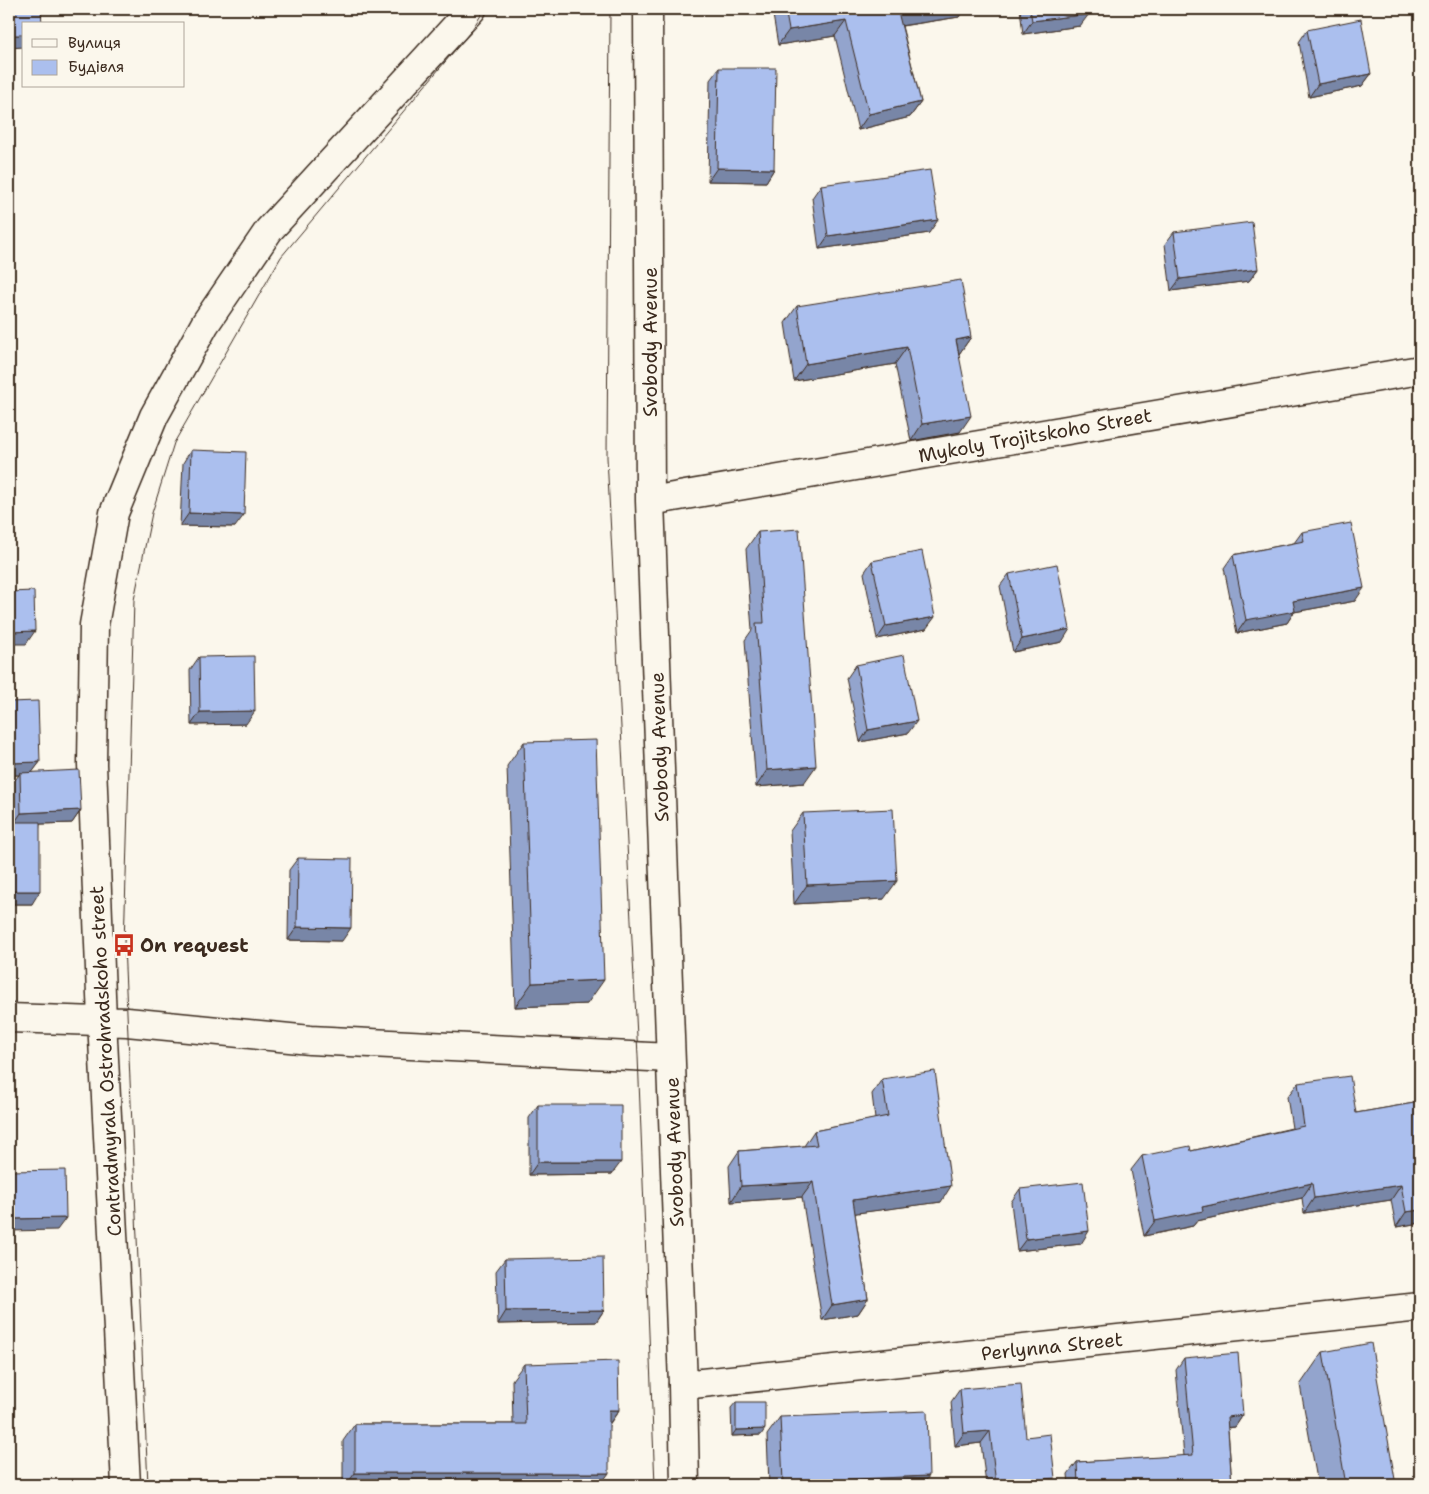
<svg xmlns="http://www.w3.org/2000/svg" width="1429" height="1494" font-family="'Shantell Sans',sans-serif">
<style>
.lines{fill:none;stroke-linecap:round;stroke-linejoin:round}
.minor-casing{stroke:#3b2a1e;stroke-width:31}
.tertiary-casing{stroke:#3b2a1e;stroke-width:31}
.minor{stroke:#fbf7ec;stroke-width:28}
.tertiary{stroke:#fbf7ec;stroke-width:28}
.tram{stroke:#3b2a1e;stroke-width:1}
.wall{fill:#93a4cd;stroke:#3b2a1e}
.shaded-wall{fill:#7886a7;stroke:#3b2a1e}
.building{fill:#abbfee;stroke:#3b2a1e}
.labels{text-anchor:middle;stroke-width:4;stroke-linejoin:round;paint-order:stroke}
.street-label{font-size:19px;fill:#3b2a1e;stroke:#fbf7ec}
.poi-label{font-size:19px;font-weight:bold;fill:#3b2a1e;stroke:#fbf7ec;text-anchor:start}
</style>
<rect width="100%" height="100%" fill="#fbf7ec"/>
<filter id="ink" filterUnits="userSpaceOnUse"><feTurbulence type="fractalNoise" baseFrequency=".02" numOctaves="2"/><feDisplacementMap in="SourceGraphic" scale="10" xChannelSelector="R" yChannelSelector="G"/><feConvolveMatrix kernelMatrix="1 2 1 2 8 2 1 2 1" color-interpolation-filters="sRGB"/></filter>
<g filter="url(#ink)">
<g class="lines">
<defs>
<path id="minor" d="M 9,1018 L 127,1022 L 310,1040 L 670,1058
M 683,1385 L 1420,1307
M 126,1485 L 102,1020 L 92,764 L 94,625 L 114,513 L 154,416 L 205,324 L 269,230 L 472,9"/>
<path id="tertiary" d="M 648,9 L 650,501 L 683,1385 L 685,1485
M 650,501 L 1420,370"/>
</defs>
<use href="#minor" class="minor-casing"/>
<use href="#tertiary" class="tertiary-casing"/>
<use href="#minor" class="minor"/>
<use href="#tertiary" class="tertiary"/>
<path class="tram" d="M 610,9 L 607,457 L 638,1056 L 655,1485
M 148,1485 L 124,945 L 134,600 L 152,513 L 174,443 L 281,257 L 471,31 L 485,9"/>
</g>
<path class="wall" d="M 772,9 L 964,9 L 959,17 L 902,26 L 921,102 L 910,117 L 858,130 L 835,36 L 778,45 Z
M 1020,9 L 1088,9 L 1080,26 L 1023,34 Z
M 1307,30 L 1371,74 L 1362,86 L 1309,97 L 1299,42 Z
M 719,68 L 774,169 L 766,182 L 708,181 L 710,80 Z
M 821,185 L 929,233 L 819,249 L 812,198 Z
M 1420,193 L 1420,219 L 1417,198 Z
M 1174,232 L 1258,269 L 1249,281 L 1171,291 L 1165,244 Z
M 797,306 L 971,337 L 959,354 L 960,432 L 911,441 L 895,364 L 794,381 L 785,323 Z
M 191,450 L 235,527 L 180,526 L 183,463 Z
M 758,532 L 804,783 L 756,787 L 745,640 L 752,630 L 746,549 Z
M 1302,532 L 1355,601 L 1294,612 L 1287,623 L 1237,633 L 1224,568 L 1233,555 L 1294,543 Z
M 872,561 L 926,629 L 877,639 L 864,573 Z
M 1009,574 L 1062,642 L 1013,652 L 1000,586 Z
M 199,657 L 246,724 L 191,725 L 190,670 Z
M 856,665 L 908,733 L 860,742 L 847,678 Z
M 524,742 L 587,1004 L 515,1007 L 507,766 Z
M 40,762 L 32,772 L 81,810 L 72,823 L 40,824 L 32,904 L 9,904 L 12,822 L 11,785 L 19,775 L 9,775 Z
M 803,813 L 884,899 L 794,904 L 790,831 Z
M 298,858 L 342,941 L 288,940 L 289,870 Z
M 882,1079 L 941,1202 L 855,1213 L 868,1299 L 858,1314 L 822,1320 L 802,1197 L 731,1202 L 729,1166 L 739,1151 L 804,1146 L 814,1131 L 875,1119 L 872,1094 Z
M 1298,1083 L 1356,1113 L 1420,1102 L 1420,1223 L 1396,1227 L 1391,1200 L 1304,1213 L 1302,1198 L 1197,1221 L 1193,1226 L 1144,1236 L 1131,1170 L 1142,1156 L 1191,1151 L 1292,1128 L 1287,1097 Z
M 538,1105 L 612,1174 L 529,1175 L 529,1118 Z
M 1020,1189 L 1081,1244 L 1017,1251 L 1011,1202 Z
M 505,1259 L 604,1310 L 596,1322 L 498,1324 L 496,1271 Z
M 1323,1352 L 1396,1485 L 1318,1485 L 1300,1385 Z
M 1184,1358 L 1243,1415 L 1235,1427 L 1228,1428 L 1232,1485 L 1069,1485 L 1068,1474 L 1077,1462 L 1184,1456 L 1176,1370 Z
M 524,1364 L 619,1410 L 609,1425 L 600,1485 L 343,1485 L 343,1441 L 355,1424 L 513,1424 L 512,1380 Z
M 960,1389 L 1026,1437 L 1055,1478 L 1050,1485 L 986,1485 L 981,1443 L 955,1446 L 951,1402 Z
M 736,1402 L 761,1435 L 732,1436 L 731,1408 Z
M 780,1417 L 923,1485 L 769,1485 L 767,1435 Z"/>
<path class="shaded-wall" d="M 921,9 L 964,9 L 959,17 L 887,28 L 898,12 Z
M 1089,14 L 1080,26 L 1023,34 L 1032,21 Z
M 846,21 L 835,36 L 778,45 L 789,30 Z
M 9,35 L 24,35 L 24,47 L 9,48 Z
M 1371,74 L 1362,86 L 1309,97 L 1318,84 Z
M 921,102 L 910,117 L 858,130 L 869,114 Z
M 717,168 L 774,169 L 766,182 L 708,181 Z
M 938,220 L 929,233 L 819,249 L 828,236 Z
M 1258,269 L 1249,281 L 1171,291 L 1180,279 Z
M 971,337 L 959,354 L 956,340 Z
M 907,347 L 895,364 L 794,381 L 806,364 Z
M 971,416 L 960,432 L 911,441 L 922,424 Z
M 189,513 L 244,515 L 235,527 L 180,526 Z
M 1364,588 L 1355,601 L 1294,612 L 1287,623 L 1237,633 L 1246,620 L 1293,601 Z
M 935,617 L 926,629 L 877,639 L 886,626 Z
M 1070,629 L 1062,642 L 1013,652 L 1022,639 Z
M 35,631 L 26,644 L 9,644 L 9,632 Z
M 255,711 L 246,724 L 191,725 L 200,712 Z
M 917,721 L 908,733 L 860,742 L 868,730 Z
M 40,762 L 31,774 L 20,773 L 19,775 L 9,775 L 9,763 Z
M 816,766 L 804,783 L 756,787 L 767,770 Z
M 81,810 L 72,823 L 13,825 L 21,813 Z
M 897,881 L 884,899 L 794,904 L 807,885 Z
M 9,891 L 40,891 L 32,904 L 9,904 Z
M 297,927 L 351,928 L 342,941 L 288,940 Z
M 604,980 L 587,1004 L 515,1007 L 532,983 Z
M 538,1162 L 621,1162 L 612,1174 L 529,1175 Z
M 813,1182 L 802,1197 L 731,1202 L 741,1186 Z
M 1312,1183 L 1302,1198 L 1197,1221 L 1193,1226 L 1144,1236 L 1155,1221 L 1202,1207 Z
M 1401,1185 L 1391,1200 L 1304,1213 L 1314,1198 Z
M 951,1186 L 941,1202 L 842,1215 L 853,1200 Z
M 1420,1210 L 1420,1223 L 1396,1227 L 1406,1212 Z
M 66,1218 L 57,1230 L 9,1231 L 9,1219 Z
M 1089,1231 L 1081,1244 L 1017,1251 L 1026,1239 Z
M 868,1299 L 858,1314 L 822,1320 L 832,1305 Z
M 604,1310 L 596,1322 L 498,1324 L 506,1311 Z
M 609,1410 L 619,1410 L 607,1427 Z
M 1243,1415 L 1235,1427 L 1219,1428 L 1227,1417 Z
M 765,1429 L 761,1435 L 732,1436 L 736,1430 Z
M 990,1431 L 981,1443 L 955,1446 L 964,1433 Z
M 355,1473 L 609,1473 L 600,1485 L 346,1485 Z
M 929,1476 L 923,1485 L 781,1485 L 783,1482 Z
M 1055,1478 L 1050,1485 L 995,1485 L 996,1485 Z"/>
<path class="building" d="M 9,9 L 41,9 L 42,24 L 24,24 L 24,35 L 9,35 Z
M 785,9 L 921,9 L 898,12 L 921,102 L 869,114 L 846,21 L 789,30 Z
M 1030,9 L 1088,9 L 1089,14 L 1032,21 Z
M 1361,19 L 1371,74 L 1318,84 L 1307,30 Z
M 719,68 L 776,68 L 774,169 L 717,168 Z
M 930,170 L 938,220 L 828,236 L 821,185 Z
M 1252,222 L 1258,269 L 1180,279 L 1174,232 Z
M 961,280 L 971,337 L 956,340 L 971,416 L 922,424 L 907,347 L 806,364 L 797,306 Z
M 191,450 L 246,452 L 244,515 L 189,513 Z
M 1351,523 L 1364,588 L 1293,601 L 1295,611 L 1246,620 L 1233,555 L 1304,541 L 1302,532 Z
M 799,529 L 816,766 L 767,770 L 756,623 L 764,623 L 758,532 Z
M 922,551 L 935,617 L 886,626 L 872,561 Z
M 1057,564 L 1070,629 L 1022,639 L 1009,574 Z
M 34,591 L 35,631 L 9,632 L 9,592 Z
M 904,655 L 917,721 L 868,730 L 856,665 Z
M 254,656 L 255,711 L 200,712 L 199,657 Z
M 38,701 L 40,762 L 9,763 L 9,702 Z
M 596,740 L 604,980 L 532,983 L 524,742 Z
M 79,770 L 81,810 L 21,813 L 20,773 Z
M 893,809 L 897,881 L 807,885 L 803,813 Z
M 9,822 L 40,822 L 40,891 L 9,891 Z
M 298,858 L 352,859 L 351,928 L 297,927 Z
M 935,1071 L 951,1186 L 853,1200 L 868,1299 L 832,1305 L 813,1182 L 741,1186 L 739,1151 L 817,1145 L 814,1131 L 888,1116 L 882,1079 Z
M 1350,1076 L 1356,1113 L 1420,1102 L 1420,1210 L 1406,1212 L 1401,1185 L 1314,1198 L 1312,1183 L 1202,1207 L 1203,1211 L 1155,1221 L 1142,1156 L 1190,1146 L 1191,1151 L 1304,1126 L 1298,1083 Z
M 538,1105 L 621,1105 L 621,1162 L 538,1162 Z
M 65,1170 L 66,1218 L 9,1219 L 9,1171 Z
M 1083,1182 L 1089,1231 L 1026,1239 L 1020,1189 Z
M 603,1257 L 604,1310 L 506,1311 L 505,1259 Z
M 1371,1343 L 1396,1485 L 1346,1485 L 1323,1352 Z
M 1238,1353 L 1243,1415 L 1227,1417 L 1232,1485 L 1078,1485 L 1077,1462 L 1193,1455 L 1184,1358 Z
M 618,1361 L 619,1410 L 609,1410 L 609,1473 L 355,1473 L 355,1424 L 526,1424 L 524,1364 Z
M 1021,1384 L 1026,1437 L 1050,1434 L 1055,1478 L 996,1485 L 990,1431 L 964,1433 L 960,1389 Z
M 736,1402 L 765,1402 L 765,1429 L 736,1430 Z
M 927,1411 L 929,1476 L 783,1482 L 780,1417 Z"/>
</g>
<defs>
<symbol id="bus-bare" viewBox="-9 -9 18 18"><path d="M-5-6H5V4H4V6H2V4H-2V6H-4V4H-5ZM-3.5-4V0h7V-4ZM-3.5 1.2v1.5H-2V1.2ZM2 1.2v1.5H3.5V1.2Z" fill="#c8321e" stroke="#fbf7ec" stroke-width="2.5" paint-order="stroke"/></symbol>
</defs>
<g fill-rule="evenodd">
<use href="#bus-bare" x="108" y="929" width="32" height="32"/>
</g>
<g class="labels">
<g class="street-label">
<text transform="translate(650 342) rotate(-90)" y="7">Svobody Avenue</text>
<text transform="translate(1035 435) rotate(-10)" y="7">Mykoly Trojitskoho Street</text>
<text transform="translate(659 747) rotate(-92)" y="7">Svobody Avenue</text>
<text transform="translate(105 1061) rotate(-93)" y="7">Contradmyrala Ostrohradskoho street</text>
<text transform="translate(674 1152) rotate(-92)" y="7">Svobody Avenue</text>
<text transform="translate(1052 1346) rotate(-6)" y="7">Perlynna Street</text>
</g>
<g class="poi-label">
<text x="140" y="952">On request</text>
</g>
</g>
<rect width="1429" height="1494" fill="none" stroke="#fbf7ec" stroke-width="30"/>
<rect x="15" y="15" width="1399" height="1464" fill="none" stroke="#3b2a1e" stroke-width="2" filter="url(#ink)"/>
<rect x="22" y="22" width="162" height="65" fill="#fbf7ec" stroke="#aea59a"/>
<rect x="32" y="39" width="25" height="8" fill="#fbf7ec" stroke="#aea59a"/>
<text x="68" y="48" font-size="15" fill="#3b2a1e">Вулиця</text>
<rect x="32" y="60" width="25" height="15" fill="#abbfee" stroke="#aea59a"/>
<text x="68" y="72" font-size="15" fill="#3b2a1e">Будівля</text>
</svg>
